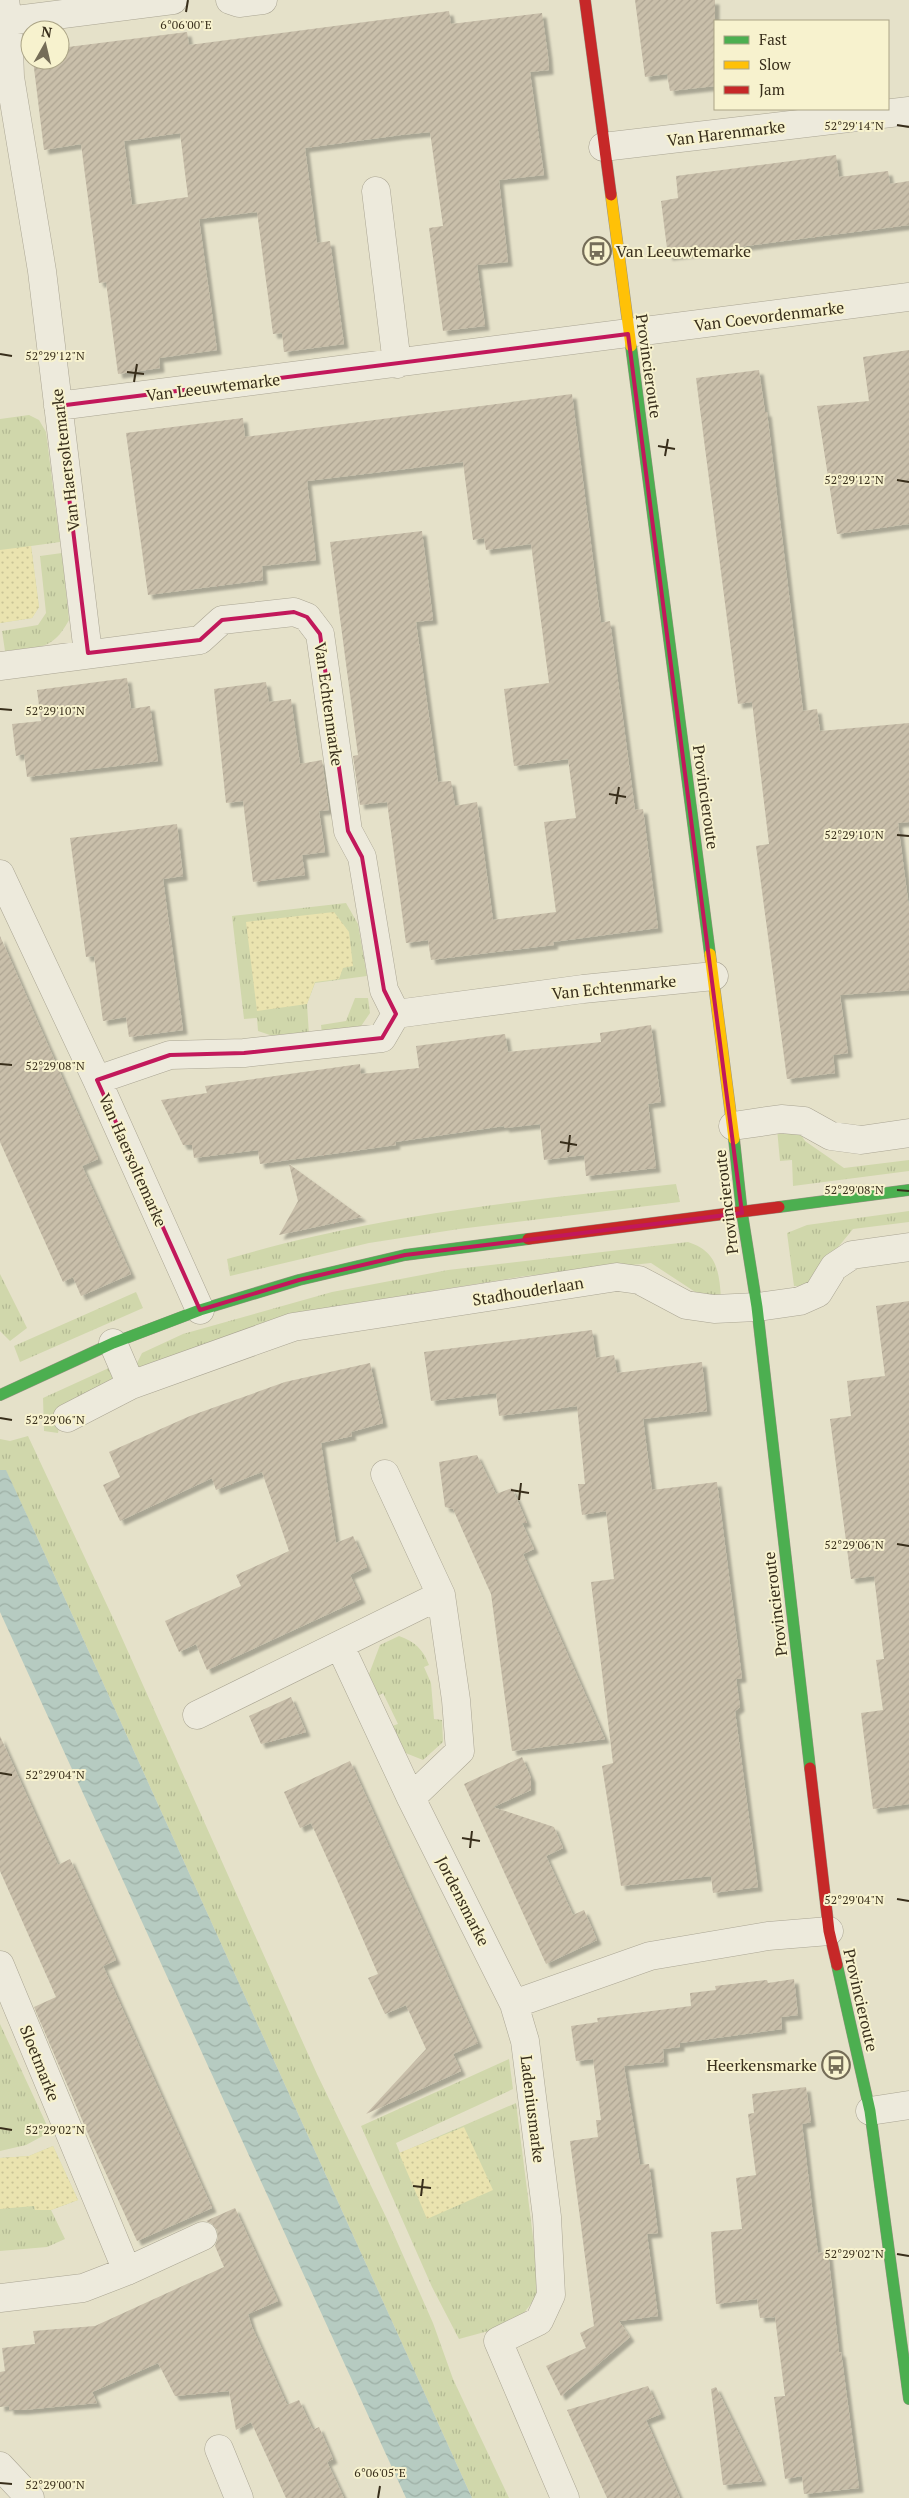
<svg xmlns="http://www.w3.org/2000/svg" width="909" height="2498" font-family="'PT Serif',serif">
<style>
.grass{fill:url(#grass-tufts)}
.sand{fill:url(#sand-dots)}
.water{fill:url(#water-waves)}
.building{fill:url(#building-hatch);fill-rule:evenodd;filter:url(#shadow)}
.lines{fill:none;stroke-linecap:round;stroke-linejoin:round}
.street-casing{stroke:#aaa593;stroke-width:29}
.fast-casing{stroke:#999483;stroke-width:12}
.slow-casing{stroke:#999483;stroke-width:12}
.jam-casing{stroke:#999483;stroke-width:12}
.street{stroke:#edeadc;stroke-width:28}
.fast{stroke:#4caf50;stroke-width:11}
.slow{stroke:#ffc107;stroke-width:11}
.jam{stroke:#c62828;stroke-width:11}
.marked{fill:none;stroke:#c2185b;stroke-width:4;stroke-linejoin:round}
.ticks{fill:none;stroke:#382e1b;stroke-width:2}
.labels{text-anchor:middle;stroke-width:4;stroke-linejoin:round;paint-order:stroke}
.street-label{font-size:16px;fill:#382e1b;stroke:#f7f2ce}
.poi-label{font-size:16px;fill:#382e1b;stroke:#f7f2ce;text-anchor:start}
.ticks-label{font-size:12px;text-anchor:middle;fill:#382e1b;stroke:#f7f2ce;stroke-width:4;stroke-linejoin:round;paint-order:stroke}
</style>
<defs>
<pattern id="grass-tufts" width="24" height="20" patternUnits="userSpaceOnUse" patternTransform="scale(1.25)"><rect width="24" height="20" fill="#d0d7ab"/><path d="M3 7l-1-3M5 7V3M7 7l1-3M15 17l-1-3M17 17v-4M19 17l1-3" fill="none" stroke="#b3b993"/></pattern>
<pattern id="sand-dots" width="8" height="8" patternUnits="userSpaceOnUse" patternTransform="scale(1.25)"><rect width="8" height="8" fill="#eae3af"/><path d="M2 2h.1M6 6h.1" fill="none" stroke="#c9c396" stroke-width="1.8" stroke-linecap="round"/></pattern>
<pattern id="water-waves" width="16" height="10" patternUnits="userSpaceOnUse" patternTransform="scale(1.25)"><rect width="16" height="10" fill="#b6cbc1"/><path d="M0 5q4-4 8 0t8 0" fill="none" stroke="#9dafa5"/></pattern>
<pattern id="building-hatch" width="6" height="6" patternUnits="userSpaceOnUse" patternTransform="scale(1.25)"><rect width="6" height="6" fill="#c9bfaa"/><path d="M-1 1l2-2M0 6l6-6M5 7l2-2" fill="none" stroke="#ada492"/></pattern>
<filter id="shadow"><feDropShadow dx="4.5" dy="4.5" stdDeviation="1" flood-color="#0004"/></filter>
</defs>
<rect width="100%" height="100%" fill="#e5e1c9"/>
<path class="grass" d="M 29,415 L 39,420 L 46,432 L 60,542 L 31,546 L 39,607 L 32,618 L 0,623 L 0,419 Z
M 62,553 L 69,620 C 52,652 37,647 5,651 L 2,631 L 38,625 L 46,613 L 40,556 Z
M 346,903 L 358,924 L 367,976 L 315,983 L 307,1004 L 309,1035 L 279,1038 L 258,1031 L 257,1018 L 244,1019 L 232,916 Z
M 355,998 L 368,998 L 370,1013 L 359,1029 L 322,1034 L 321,1025 L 346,1021 Z
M 777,1129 L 799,1132 L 805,1141 L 844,1168 L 909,1160 L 909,1171 L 793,1186 L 792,1160 L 780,1161 Z
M 676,1184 L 680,1202 L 459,1229 L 369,1243 L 230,1276 L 227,1259 C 257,1251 286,1242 316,1236 C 433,1209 556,1197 676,1184 Z
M 909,1211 L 909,1222 L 853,1229 L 806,1286 L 794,1286 L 787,1233 L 807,1225 Z
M 688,1242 C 717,1251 719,1271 721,1298 L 706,1299 L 651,1263 L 525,1276 L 357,1303 L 269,1326 L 144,1370 L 136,1365 L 142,1353 L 183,1334 L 332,1292 L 448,1270 Z
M 0,1274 L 27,1328 L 10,1341 L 0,1331 Z
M 136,1292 L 143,1308 L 20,1362 L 14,1346 Z
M 111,1367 L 116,1383 L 62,1412 L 58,1433 L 44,1431 L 43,1398 Z
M 28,1436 L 113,1618 L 317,2074 L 387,2219 L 433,2323 L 453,2379 L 509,2498 L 472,2498 L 37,1537 L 6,1471 L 0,1470 L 0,1439 L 10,1441 Z
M 399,1636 C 415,1642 423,1649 429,1665 L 424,1667 L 431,1683 L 434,1719 L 442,1720 L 443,1742 L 423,1760 L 403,1752 L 392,1726 L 398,1724 L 383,1693 L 378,1696 L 369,1674 L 380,1645 Z
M 0,2024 L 50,2132 L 26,2145 L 0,2151 Z
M 509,2059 L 513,2089 L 396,2143 L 400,2153 L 516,2103 L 540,2292 L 520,2318 L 492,2330 L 459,2339 L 432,2287 L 361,2126 Z
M 53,2146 L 78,2200 L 51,2210 L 65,2239 L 47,2247 L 0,2251 L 0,2158 L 29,2156 Z"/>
<path class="sand" d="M 31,546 L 39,607 L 32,618 L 0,623 L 0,550 Z
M 334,912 L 349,932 L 353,966 L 343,968 L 339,979 L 315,982 L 307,1004 L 257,1011 L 246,922 Z
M 464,2127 L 493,2190 L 427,2219 L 399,2153 Z
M 53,2146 L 78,2200 L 51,2210 L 35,2210 L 34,2206 L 0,2209 L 0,2158 L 29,2156 Z"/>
<path class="water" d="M 0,1470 L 6,1470 L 37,1537 L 472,2498 L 406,2498 L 0,1612 Z"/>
<path class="building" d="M 635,0 L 715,0 L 715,86 L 670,91 L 667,74 L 645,77 Z
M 449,11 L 451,24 L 542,13 L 548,56 L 549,70 L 530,72 L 544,175 L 499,180 L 508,262 L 477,265 L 485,326 L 443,331 L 429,228 L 443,226 L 430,132 L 401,135 L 305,148 L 317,243 L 330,241 L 344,344 L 284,352 L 282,333 L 273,334 L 257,212 L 199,219 L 217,350 L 159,358 L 160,368 L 118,374 L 106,282 L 99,283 L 81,144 L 44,150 L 33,60 L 60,60 L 60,48 L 187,32 L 189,45 ZM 180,133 L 188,197 L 132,205 L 124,141 Z
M 836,155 L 839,177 L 888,171 L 890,184 L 909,181 L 909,225 L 668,256 L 661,201 L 678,198 L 676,176 Z
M 909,350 L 909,524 L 837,534 L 817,406 L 869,401 L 863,357 Z
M 759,370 L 765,412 L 767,412 L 803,711 L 817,709 L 820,731 L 909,723 L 909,822 L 898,823 L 909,908 L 909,990 L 840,995 L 848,1053 L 833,1055 L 835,1073 L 787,1079 L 756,846 L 769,844 L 752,702 L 738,704 L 696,378 Z
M 572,394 L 601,623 L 610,621 L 635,810 L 643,809 L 658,928 L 553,942 L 554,945 L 431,960 L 428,940 L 406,943 L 387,802 L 360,805 L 353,756 L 358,755 L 330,542 L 422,531 L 433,620 L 416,622 L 438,782 L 451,781 L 455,806 L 477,802 L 493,920 L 556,912 L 544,822 L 576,818 L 568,759 L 514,766 L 504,689 L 549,683 L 531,544 L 486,550 L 484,538 L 473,540 L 463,462 L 307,481 L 316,560 L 262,566 L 263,580 L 148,595 L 126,433 L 243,418 L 245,437 Z
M 127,678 L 131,709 L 150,706 L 158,761 L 27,777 L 24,754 L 16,756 L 12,724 L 41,721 L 37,690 Z
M 266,682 L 269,702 L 291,699 L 300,764 L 322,760 L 329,810 L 319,811 L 325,852 L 302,855 L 305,875 L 253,882 L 243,801 L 226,803 L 214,689 Z
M 177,824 L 183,876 L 163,879 L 183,1030 L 129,1037 L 126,1017 L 103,1021 L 94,956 L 86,957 L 70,838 Z
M 0,936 L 98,1159 L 82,1166 L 131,1274 L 81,1296 L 73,1277 L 63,1282 L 0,1142 Z
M 651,1025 L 661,1102 L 648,1104 L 656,1168 L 586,1176 L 584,1155 L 544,1160 L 540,1124 L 505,1128 L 504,1126 L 395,1142 L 396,1145 L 260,1164 L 258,1150 L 194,1158 L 192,1145 L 183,1145 L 161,1100 L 207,1093 L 205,1086 L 360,1064 L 361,1074 L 419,1068 L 416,1046 L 505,1034 L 508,1052 L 601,1042 L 600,1033 Z
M 289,1164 L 362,1217 L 279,1235 L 298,1201 Z
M 909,1301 L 909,1804 L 873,1809 L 861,1713 L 883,1710 L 876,1660 L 884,1659 L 874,1576 L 851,1579 L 830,1419 L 851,1416 L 847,1381 L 885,1376 L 876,1306 Z
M 592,1330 L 596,1358 L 614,1355 L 617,1373 L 702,1362 L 707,1411 L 643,1419 L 652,1490 L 717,1482 L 742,1678 L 736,1679 L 740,1707 L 735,1711 L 758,1887 L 713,1893 L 711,1876 L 621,1886 L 602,1766 L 613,1763 L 591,1582 L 614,1579 L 606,1511 L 582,1515 L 578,1484 L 585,1484 L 577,1406 L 499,1416 L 496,1393 L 431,1401 L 424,1352 Z
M 370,1363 L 383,1423 L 351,1432 L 352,1436 L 321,1443 L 336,1543 L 353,1536 L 367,1567 L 350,1575 L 361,1599 L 207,1670 L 196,1644 L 179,1652 L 165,1621 L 241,1586 L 236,1575 L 289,1551 L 262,1472 L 216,1490 L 212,1478 L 120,1521 L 103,1485 L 120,1477 L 109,1452 L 190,1416 L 285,1382 Z
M 477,1455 L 496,1494 L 512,1488 L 527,1523 L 522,1523 L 534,1549 L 523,1554 L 605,1739 L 512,1751 L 491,1594 L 453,1509 L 445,1507 L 439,1462 Z
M 291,1697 L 306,1732 L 261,1744 L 249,1716 Z
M 0,1736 L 58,1865 L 70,1859 L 116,1960 L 103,1966 L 212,2208 L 137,2241 L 92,2143 L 34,2007 L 56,1997 L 0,1871 Z
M 522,1757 L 531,1778 L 531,1790 L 493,1807 L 554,1827 L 563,1848 L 546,1856 L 573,1915 L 584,1910 L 597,1940 L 546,1964 L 464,1784 Z
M 350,1761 L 478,2043 L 453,2054 L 461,2071 L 366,2114 L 426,2049 L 406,2005 L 385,2014 L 368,1978 L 378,1974 L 337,1880 L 311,1823 L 300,1828 L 284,1792 Z
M 794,1979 L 798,2015 L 781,2017 L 782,2029 L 680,2043 L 680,2047 L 663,2049 L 664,2062 L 624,2066 L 640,2165 L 649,2164 L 658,2233 L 647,2234 L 658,2316 L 619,2321 L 630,2337 L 561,2396 L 546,2366 L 586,2348 L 580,2333 L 594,2326 L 570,2141 L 598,2137 L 596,2120 L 601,2120 L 593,2059 L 576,2061 L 571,2026 L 598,2022 L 597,2018 L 691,2006 L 690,1993 L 716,1990 L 715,1986 L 767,1980 L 768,1983 Z
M 806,2087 L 811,2122 L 802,2124 L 812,2207 L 818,2253 L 828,2252 L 839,2352 L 841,2352 L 859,2488 L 804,2494 L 802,2476 L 785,2479 L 774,2397 L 785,2396 L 775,2317 L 760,2318 L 757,2299 L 716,2304 L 711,2232 L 742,2229 L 736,2178 L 756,2175 L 748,2114 L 754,2113 L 752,2094 Z
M 235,2208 L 278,2301 L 248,2314 L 252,2327 L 287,2405 L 299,2400 L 313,2430 L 319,2427 L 333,2459 L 327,2462 L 344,2498 L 286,2498 L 251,2422 L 236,2430 L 229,2391 L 175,2396 L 158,2363 L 92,2392 L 97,2403 L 23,2410 L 9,2410 L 9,2406 L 0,2407 L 0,2372 L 5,2371 L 2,2348 L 35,2344 L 33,2331 L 95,2326 L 224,2267 L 215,2246 L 218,2238 L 217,2230 L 212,2224 L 206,2221 Z
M 648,2386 L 661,2414 L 646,2420 L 680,2498 L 607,2498 L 567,2410 Z
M 716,2387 L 762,2481 L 723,2485 L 711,2389 Z"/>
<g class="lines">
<defs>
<path id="street" d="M 5,0 L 8,21 L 10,77 L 42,271 L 88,653
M 230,0 L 239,3 L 263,0
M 0,24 L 8,21 L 173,0
M 603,147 L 909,111
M 376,191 L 397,364
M 58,406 L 909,297
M 0,666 L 200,640 L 222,620 L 294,612 L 307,617 L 320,634 L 348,831 L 362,857 L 384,990 L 396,1014
M 0,874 L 97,1080 L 200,1310
M 396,1014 L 583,989 L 714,976
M 97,1080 L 170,1055 L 244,1053 L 382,1038 L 396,1014
M 733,1126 L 781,1119 L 804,1121 L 831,1136 L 861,1140 L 909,1133
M 113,1343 L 131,1385 L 293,1327 L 617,1277 L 639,1280 L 686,1305 L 714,1309 L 757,1307 L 800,1301 L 818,1293 L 834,1267 L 852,1255 L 909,1247
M 67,1418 L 131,1385
M 385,1474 L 441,1595 L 456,1700 L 460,1751 L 411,1798
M 340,1646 L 411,1798 L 514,2004
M 197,1715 L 441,1595
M 0,1965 L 127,2271
M 870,2111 L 909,2105
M 0,2298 L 83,2288 L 127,2271 L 203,2236
M 219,2449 L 239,2498
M 0,2466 L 30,2498
M 565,2498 L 498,2341 L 539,2321 L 551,2295 L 547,2217 L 525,2041 L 514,2004 L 650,1956 L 768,1936 L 829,1931"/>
<path id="fast" d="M 631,346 L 710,954
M 734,1139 L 742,1213 L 757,1307 L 810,1768
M 779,1207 L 909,1190
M 0,1395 L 113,1343 L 200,1310 L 299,1280 L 405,1255 L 528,1239
M 837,1965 L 870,2111 L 909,2399"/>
<path id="slow" d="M 611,195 L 631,346
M 710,954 L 734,1139"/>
<path id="jam" d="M 585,0 L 611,195
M 528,1239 L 779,1207
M 810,1768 L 829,1931 L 837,1965"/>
</defs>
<use href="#street" class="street-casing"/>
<use href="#fast" class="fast-casing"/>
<use href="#slow" class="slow-casing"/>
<use href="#jam" class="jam-casing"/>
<use href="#street" class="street"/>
<use href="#fast" class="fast"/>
<use href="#slow" class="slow"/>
<use href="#jam" class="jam"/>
</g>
<path class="marked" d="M 628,334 L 742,1213 L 405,1255 L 299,1280 L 200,1310 L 97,1080 L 170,1055 L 244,1053 L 382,1038 L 396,1014 L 384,990 L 362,857 L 348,831 L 320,634 L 307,617 L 294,612 L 222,620 L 200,640 L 88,653 L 58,406 Z"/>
<path class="ticks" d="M 186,12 L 188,0M 897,125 L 909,127M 0,354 L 12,356M 127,372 L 144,374M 134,382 L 137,364M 658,446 L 675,449M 665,456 L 668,439M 897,480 L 909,482M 0,709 L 12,710M 609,794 L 626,797M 616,804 L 619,787M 897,835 L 909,836M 0,1064 L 12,1065M 560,1142 L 577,1145M 568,1152 L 570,1135M 897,1190 L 909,1191M 0,1418 L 12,1420M 511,1490 L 529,1493M 519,1500 L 521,1483M 897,1544 L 909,1546M 0,1773 L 12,1775M 462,1838 L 480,1841M 470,1848 L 472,1831M 897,1899 L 909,1901M 0,2128 L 12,2130M 413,2186 L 431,2188M 421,2196 L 423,2179M 897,2254 L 909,2256M 0,2483 L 12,2484M 378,2498 L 380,2486"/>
<defs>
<symbol id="bus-ring" viewBox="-11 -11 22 22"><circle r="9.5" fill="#f7f2ce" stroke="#756d58" stroke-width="1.5"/><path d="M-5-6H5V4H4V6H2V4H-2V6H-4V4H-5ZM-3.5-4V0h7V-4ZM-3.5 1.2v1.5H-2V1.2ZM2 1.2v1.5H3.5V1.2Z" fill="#756d58"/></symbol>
</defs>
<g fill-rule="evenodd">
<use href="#bus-ring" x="581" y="235" width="32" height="32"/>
<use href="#bus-ring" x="820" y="2049" width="32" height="32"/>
</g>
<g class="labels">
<g class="street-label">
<text transform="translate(726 133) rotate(-7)" y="6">Van Harenmarke</text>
<text transform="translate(769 316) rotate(-7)" y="6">Van Coevordenmarke</text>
<text transform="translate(649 366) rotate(82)" y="6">Provincieroute</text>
<text transform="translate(213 387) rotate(-7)" y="6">Van Leeuwtemarke</text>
<text transform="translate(65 460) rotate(-97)" y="6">Van Haersoltemarke</text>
<text transform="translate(329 704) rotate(82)" y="6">Van Echtenmarke</text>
<text transform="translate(706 797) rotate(82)" y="6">Provincieroute</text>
<text transform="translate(614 987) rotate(-6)" y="6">Van Echtenmarke</text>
<text transform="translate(133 1160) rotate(66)" y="6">Van Haersoltemarke</text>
<text transform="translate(726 1202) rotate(-97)" y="6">Provincieroute</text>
<text transform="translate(528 1291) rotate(-9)" y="6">Stadhouderlaan</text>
<text transform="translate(775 1604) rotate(-97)" y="6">Provincieroute</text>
<text transform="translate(463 1901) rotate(63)" y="6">Jordensmarke</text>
<text transform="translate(861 2000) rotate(77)" y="6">Provincieroute</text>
<text transform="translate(40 2063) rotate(68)" y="6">Sloetmarke</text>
<text transform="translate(533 2109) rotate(83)" y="6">Ladeniusmarke</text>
</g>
<g class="poi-label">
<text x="616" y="257">Van Leeuwtemarke</text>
<text x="817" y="2071" text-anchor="end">Heerkensmarke</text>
</g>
</g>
<g class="ticks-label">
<text x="186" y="29">6°06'00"E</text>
<text x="854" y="130">52°29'14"N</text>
<text x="55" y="360">52°29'12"N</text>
<text x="854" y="484">52°29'12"N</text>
<text x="55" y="715">52°29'10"N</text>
<text x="854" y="839">52°29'10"N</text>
<text x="55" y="1070">52°29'08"N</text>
<text x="854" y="1194">52°29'08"N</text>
<text x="55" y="1424">52°29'06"N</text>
<text x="854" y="1549">52°29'06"N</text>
<text x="55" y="1779">52°29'04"N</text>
<text x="854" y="1904">52°29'04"N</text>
<text x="55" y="2134">52°29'02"N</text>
<text x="854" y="2258">52°29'02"N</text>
<text x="380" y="2477">6°06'05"E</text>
<text x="55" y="2489">52°29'00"N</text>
</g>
<rect x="714" y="20" width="175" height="90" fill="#f7f2ce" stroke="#aba486"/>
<rect x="724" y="36" width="25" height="8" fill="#4caf50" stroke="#aba486"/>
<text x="759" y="45" font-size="15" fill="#382e1b">Fast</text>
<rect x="724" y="61" width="25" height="8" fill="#ffc107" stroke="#aba486"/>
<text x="759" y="70" font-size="15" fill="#382e1b">Slow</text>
<rect x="724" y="86" width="25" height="8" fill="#c62828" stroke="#aba486"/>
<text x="759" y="95" font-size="15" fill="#382e1b">Jam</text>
<g transform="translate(45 45) rotate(8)"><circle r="24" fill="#f7f2ce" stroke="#aba486"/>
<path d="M0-4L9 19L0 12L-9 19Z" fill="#756d58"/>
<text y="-8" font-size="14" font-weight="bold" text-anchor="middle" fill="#382e1b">N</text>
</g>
</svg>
